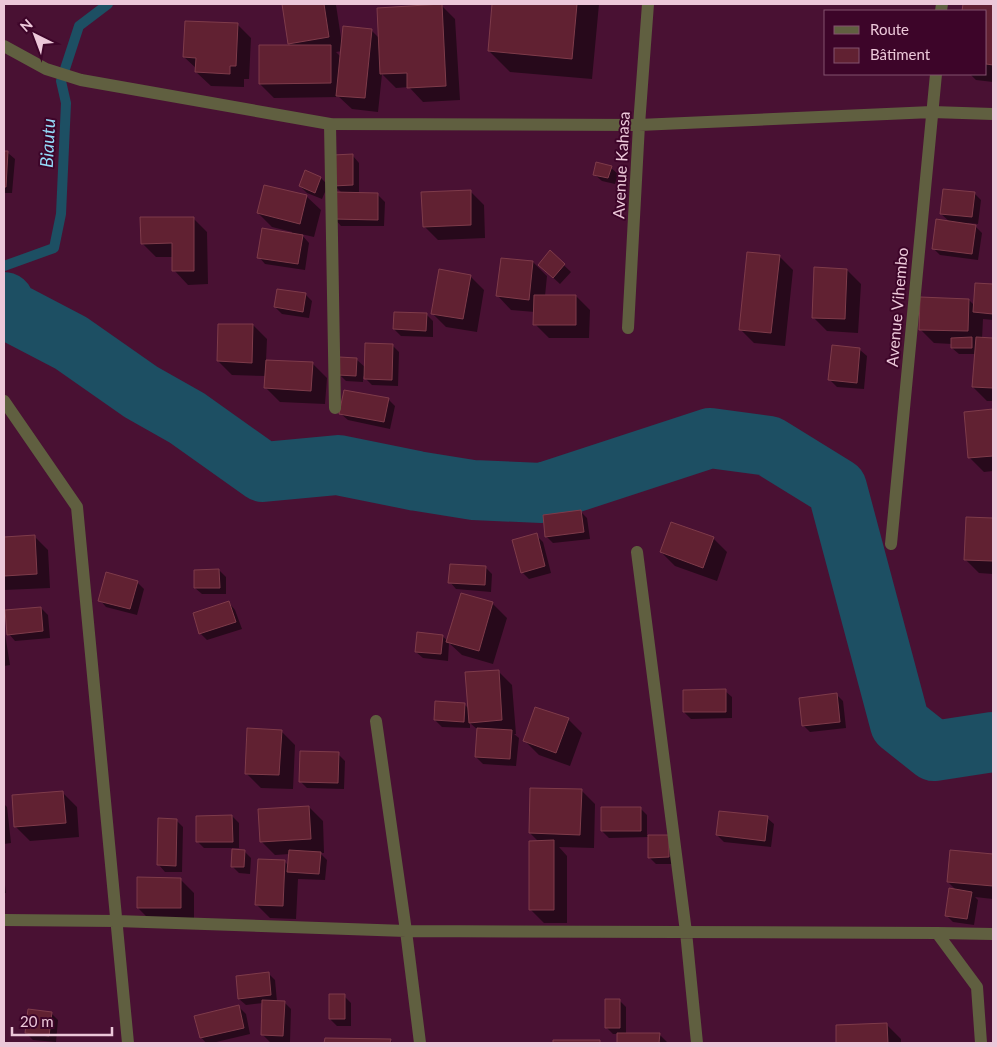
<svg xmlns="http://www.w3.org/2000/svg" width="997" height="1047" font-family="Lato,sans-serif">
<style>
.shadow{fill:#0007;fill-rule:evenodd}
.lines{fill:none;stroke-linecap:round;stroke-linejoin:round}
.stream{stroke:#1d4f63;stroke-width:10}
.river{stroke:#1d4f63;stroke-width:60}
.building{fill:#612132;stroke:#7e3b4a}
.lane{stroke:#605f40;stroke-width:12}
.street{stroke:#605f40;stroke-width:12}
.labels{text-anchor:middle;stroke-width:4;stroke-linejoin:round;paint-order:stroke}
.street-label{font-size:16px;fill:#ecc8d9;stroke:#3d0529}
.water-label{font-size:18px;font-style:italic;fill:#94d9f7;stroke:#3d0529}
</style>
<rect width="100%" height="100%" fill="#491133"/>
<path class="shadow" d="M 284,4 L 335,4 L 336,5 L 342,44 L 371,30 L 379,38 L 441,5 L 455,19 L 460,100 L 423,102 L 409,87 L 396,88 L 382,74 L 378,112 L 352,109 L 339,97 L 274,98 L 260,84 L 292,47 L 289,43 ZM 342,51 L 341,57 L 336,52 Z
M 493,4 L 599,4 L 592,79 L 510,72 L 489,51 Z
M 964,4 L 993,4 L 993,82 L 976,80 L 970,74 L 986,74 L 986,11 L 963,11 Z
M 237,24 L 251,38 L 249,79 L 244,79 L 244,87 L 211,86 L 196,72 L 197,69 L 184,57 Z
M 4,152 L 8,153 L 15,159 L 12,193 L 4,193 Z
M 353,156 L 359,163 L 359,192 L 348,192 L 348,194 L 378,195 L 385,202 L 384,226 L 341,226 L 335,219 L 343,194 L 334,185 Z
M 611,168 L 618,174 L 615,184 L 602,181 L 595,175 Z
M 306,172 L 321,178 L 328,185 L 322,199 L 307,193 L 300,186 Z
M 470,191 L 484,205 L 485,238 L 438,240 L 424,226 Z
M 974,193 L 981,200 L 978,224 L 968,223 L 968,225 L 975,226 L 982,233 L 978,260 L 940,255 L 933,248 L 950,222 L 941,214 Z
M 306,196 L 321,210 L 314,237 L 301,234 L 309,243 L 305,270 L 265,264 L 259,257 L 292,234 L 292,232 L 272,227 L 258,213 Z
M 193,218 L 207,232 L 208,284 L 188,285 L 174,270 L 173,257 L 156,257 L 142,243 Z
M 550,252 L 571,272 L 560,284 L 546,271 Z
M 779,256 L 793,270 L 785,346 L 754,343 L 740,329 Z
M 502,259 L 533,262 L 547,276 L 545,296 L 576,296 L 590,310 L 589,338 L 549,338 L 535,324 L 535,312 L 511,310 L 497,295 Z
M 847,270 L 861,284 L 858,333 L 827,331 L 813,317 Z
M 470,276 L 484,290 L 477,332 L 446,327 L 432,313 Z
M 976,284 L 993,285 L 993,320 L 983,319 L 982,339 L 993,339 L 993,401 L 987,401 L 973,387 L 976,354 L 959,354 L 952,348 L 952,344 L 934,343 L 920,329 L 969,300 L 974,305 Z
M 305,294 L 312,301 L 309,318 L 282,314 L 275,307 Z
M 427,315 L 433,321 L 433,337 L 401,336 L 394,329 Z
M 253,325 L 267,339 L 266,361 L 313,364 L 327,378 L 325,404 L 280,402 L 266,388 L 267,376 L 232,375 L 218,361 Z
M 392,345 L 399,352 L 398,386 L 372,385 L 363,376 L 363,382 L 346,381 L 339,374 L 357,360 L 366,368 Z
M 833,346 L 860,350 L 867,356 L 864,389 L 837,387 L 830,380 Z
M 388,399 L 395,406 L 390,429 L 348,420 L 341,414 Z
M 993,410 L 993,471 L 984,472 L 970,458 L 965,413 Z
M 580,511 L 587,518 L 590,539 L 553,543 L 546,536 Z
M 967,518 L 993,519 L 993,574 L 979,573 L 965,559 Z
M 536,535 L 543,542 L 551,573 L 529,579 L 522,572 Z
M 34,536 L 48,550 L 50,588 L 4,590 L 4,538 Z
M 713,538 L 727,552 L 717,581 L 675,566 L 661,552 Z
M 486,568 L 492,574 L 491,592 L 456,589 L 450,582 Z
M 219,570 L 226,577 L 226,594 L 202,594 L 195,588 Z
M 137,582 L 144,589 L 137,615 L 106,607 L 100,600 Z
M 229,603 L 235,610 L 242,629 L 207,640 L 200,633 Z
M 493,604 L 507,618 L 493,664 L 462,655 L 449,643 L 448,661 L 423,658 L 416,652 L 442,636 L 448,641 Z
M 41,608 L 48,615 L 50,638 L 15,641 L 9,634 Z
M 4,633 L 5,634 L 10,665 L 4,666 Z
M 498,671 L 512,685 L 516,734 L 514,734 L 519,738 L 516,766 L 483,764 L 476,757 L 478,730 L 470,723 L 470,728 L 442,727 L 435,720 L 464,704 L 469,709 Z
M 725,691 L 732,697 L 732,718 L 691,719 L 684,712 Z
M 836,694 L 843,701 L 846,728 L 810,732 L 803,725 Z
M 568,719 L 582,733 L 570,766 L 539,755 L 525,741 Z
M 281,731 L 295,745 L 293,789 L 261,788 L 247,774 Z
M 338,754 L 345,761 L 344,789 L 307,788 L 300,781 Z
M 581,790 L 595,804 L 594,848 L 559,847 L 567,856 L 567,923 L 544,923 L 530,909 L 539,842 L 530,833 Z
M 63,793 L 77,807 L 79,837 L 30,841 L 16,827 Z
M 4,804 L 7,807 L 11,843 L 4,844 Z
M 309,807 L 323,821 L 324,853 L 320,853 L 327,860 L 325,880 L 298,879 L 296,919 L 270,918 L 256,904 L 284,861 L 289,866 L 290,854 L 275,855 L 261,841 Z
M 640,808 L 647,815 L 647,836 L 669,837 L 675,864 L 656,864 L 649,857 L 649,837 L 609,838 L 602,831 Z
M 232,816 L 239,823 L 239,848 L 204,848 L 198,842 Z
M 767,818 L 774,824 L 771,847 L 724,842 L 717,835 Z
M 176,820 L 183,827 L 182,872 L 165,872 L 159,865 Z
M 244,851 L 251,858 L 250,874 L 239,873 L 232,866 Z
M 951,852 L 993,856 L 993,899 L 975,897 L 978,900 L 974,925 L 953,922 L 946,915 L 957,891 L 948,882 Z
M 4,878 L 6,893 L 4,893 Z
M 180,879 L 194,893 L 194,922 L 152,922 L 138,908 Z
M 268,973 L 275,980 L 277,1002 L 284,1002 L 291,1009 L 290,1042 L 270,1042 L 263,1035 L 263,1003 L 246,1005 L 239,999 Z
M 344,996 L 351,1003 L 351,1026 L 337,1026 L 330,1019 Z
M 619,1000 L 626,1007 L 626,1034 L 659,1034 L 668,1043 L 619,1043 L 619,1034 L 613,1034 L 606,1027 Z
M 239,1007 L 246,1014 L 250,1034 L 212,1043 L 206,1043 L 201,1037 Z
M 51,1013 L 58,1020 L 56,1042 L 33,1040 L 26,1033 Z
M 887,1025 L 901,1039 L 901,1043 L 837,1043 L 837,1026 Z
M 326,1039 L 390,1040 L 393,1043 L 326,1043 Z"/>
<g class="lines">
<path class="stream" d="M 4,266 L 54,248 L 61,214 L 66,103 L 61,81 L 79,26 L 108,4"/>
<path class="river" d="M 4,302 L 8,310 L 71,343 L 141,392 L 187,418 L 263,472 L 338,465 L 417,481 L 473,490 L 542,493 L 710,438 L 769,446 L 837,488 L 900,724 L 934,751 L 993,742"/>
</g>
<path class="building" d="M 282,4 L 324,4 L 329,37 L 288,44 Z
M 442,4 L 446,86 L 407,88 L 407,73 L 380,74 L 377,8 Z
M 492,4 L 577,4 L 572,59 L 488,51 Z
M 963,4 L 993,4 L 993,65 L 986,64 L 986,11 L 962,11 Z
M 185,21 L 238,23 L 236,66 L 230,66 L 230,74 L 195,72 L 196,58 L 183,57 Z
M 343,26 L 372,29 L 365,98 L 336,96 Z
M 259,45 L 331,45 L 331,83 L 259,84 Z
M 4,151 L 8,151 L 6,187 L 4,187 Z
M 353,154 L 353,185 L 333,186 L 333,155 Z
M 596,162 L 612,166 L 608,178 L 593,175 Z
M 305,170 L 321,177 L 315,193 L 299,186 Z
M 264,185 L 307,195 L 300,224 L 257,213 Z
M 943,189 L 975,192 L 972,217 L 940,214 Z
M 471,190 L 471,225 L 423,227 L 421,192 Z
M 334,192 L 378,193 L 378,220 L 333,219 Z
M 140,217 L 194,217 L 194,271 L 172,271 L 172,243 L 141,244 Z
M 936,219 L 976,225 L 972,254 L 932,249 Z
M 262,228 L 303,235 L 298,264 L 257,258 Z
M 550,250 L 565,264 L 553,278 L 538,265 Z
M 747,252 L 780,255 L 771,333 L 739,330 Z
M 501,258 L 533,261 L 529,300 L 496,296 Z
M 814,267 L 847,269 L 845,319 L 812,318 Z
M 439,269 L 471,275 L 463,319 L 431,314 Z
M 975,283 L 993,284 L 993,314 L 973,312 Z
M 277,289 L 306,293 L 303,312 L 274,307 Z
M 534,295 L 576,295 L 576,325 L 533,325 Z
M 920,297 L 969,299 L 968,331 L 919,330 Z
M 394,312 L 427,313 L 426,331 L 393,329 Z
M 218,324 L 253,324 L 252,363 L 217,361 Z
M 972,337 L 972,348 L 951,348 L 951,338 Z
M 976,337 L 993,338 L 993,388 L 972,387 Z
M 365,343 L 393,344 L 392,380 L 364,379 Z
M 832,345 L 860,348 L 857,383 L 828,380 Z
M 339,357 L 357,358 L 356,376 L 338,375 Z
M 266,360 L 313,362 L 311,391 L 264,388 Z
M 344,390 L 389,398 L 384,422 L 339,414 Z
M 993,409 L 993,456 L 968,458 L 964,412 Z
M 581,510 L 584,532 L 545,537 L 543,515 Z
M 966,517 L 993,518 L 993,561 L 964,560 Z
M 671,522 L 714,537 L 703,568 L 660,552 Z
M 537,533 L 545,566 L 521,573 L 512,540 Z
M 35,535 L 37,574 L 4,576 L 4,537 Z
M 450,564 L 486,566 L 485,585 L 448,583 Z
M 219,569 L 220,588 L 194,588 L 194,570 Z
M 106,572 L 138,581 L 130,609 L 98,601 Z
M 461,593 L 493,602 L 479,651 L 446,642 Z
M 229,601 L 236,622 L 199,634 L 193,613 Z
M 41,607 L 43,631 L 7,635 L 5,610 Z
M 417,632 L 443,635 L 441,654 L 415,652 Z
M 499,670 L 502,720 L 469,723 L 465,672 Z
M 726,689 L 726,712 L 683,712 L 683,690 Z
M 837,693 L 840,722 L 802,726 L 799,698 Z
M 435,701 L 465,703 L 464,722 L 434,720 Z
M 535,707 L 569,718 L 556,753 L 523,741 Z
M 247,728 L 282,730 L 279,775 L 245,774 Z
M 477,728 L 512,730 L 510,759 L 475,757 Z
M 300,751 L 339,752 L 338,783 L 299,782 Z
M 530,788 L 582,789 L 580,835 L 529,833 Z
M 63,791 L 66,823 L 14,827 L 12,795 Z
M 309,806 L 311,839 L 260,842 L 258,809 Z
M 601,807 L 641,807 L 641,831 L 601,831 Z
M 719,811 L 768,816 L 765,841 L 716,835 Z
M 232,815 L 233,842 L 196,842 L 196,816 Z
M 158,818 L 177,819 L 176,866 L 157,865 Z
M 648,835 L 669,835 L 669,857 L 648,858 Z
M 554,840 L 554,910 L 529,910 L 529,841 Z
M 232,849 L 245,850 L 244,867 L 231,867 Z
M 289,850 L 321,852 L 319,874 L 287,872 Z
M 950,850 L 993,854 L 993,886 L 947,882 Z
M 258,859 L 285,860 L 283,906 L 255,905 Z
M 137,877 L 181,878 L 181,908 L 137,908 Z
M 949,888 L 972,892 L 967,919 L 945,916 Z
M 269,972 L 271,995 L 238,999 L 236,976 Z
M 329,994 L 345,994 L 345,1019 L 329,1019 Z
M 605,999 L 620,999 L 620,1028 L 605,1028 Z
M 262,1000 L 285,1001 L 283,1036 L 261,1035 Z
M 239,1005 L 244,1028 L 200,1038 L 194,1016 Z
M 28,1009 L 52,1012 L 49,1036 L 25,1033 Z
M 887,1023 L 888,1043 L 836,1043 L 836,1025 Z
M 617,1033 L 660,1033 L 659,1043 L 617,1043 Z
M 325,1038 L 391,1039 L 390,1043 L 324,1043 Z
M 553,1040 L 600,1040 L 600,1043 L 553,1043 Z"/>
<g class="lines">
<path class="lane" d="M 330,124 L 335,408"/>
<path class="street" d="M 941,11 L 942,4
M 4,46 L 46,69 L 81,80 L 330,124 L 639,125 L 932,112 L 993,114
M 628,328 L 639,125 L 648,4
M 4,401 L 77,507 L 128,1043
M 891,544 L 936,74
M 637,552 L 686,932 L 697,1043
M 376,721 L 406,931 L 420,1043
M 4,920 L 117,921 L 406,931 L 937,933 L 977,987 L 981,1043
M 937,933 L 993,934"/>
</g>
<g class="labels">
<g class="street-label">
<text transform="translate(621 165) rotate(-87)" y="6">Avenue Kahasa</text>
<text transform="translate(897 307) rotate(-85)" y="6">Avenue Vihembo</text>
</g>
<g class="water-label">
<text transform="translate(48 143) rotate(-87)" y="6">Biautu</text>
</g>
</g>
<rect width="997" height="1047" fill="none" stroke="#ecc8d9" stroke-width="10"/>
<rect x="824" y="10" width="162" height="65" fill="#3d0529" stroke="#83536f"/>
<rect x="834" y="26" width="25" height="8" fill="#605f40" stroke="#83536f"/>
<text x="870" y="35" font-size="15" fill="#ecc8d9">Route</text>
<rect x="834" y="48" width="25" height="15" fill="#612132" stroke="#83536f"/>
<text x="870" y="60" font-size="15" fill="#ecc8d9">Bâtiment</text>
<g transform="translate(35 35) rotate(318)" stroke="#3d0529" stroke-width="4" paint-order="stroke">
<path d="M0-4L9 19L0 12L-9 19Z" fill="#ecc8d9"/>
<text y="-8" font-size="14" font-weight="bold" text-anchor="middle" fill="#ecc8d9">N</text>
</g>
<path d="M12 1027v8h100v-8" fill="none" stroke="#ecc8d9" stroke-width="2.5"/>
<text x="20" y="1027" font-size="15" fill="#ecc8d9" stroke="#3d0529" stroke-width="4" paint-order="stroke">20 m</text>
</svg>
